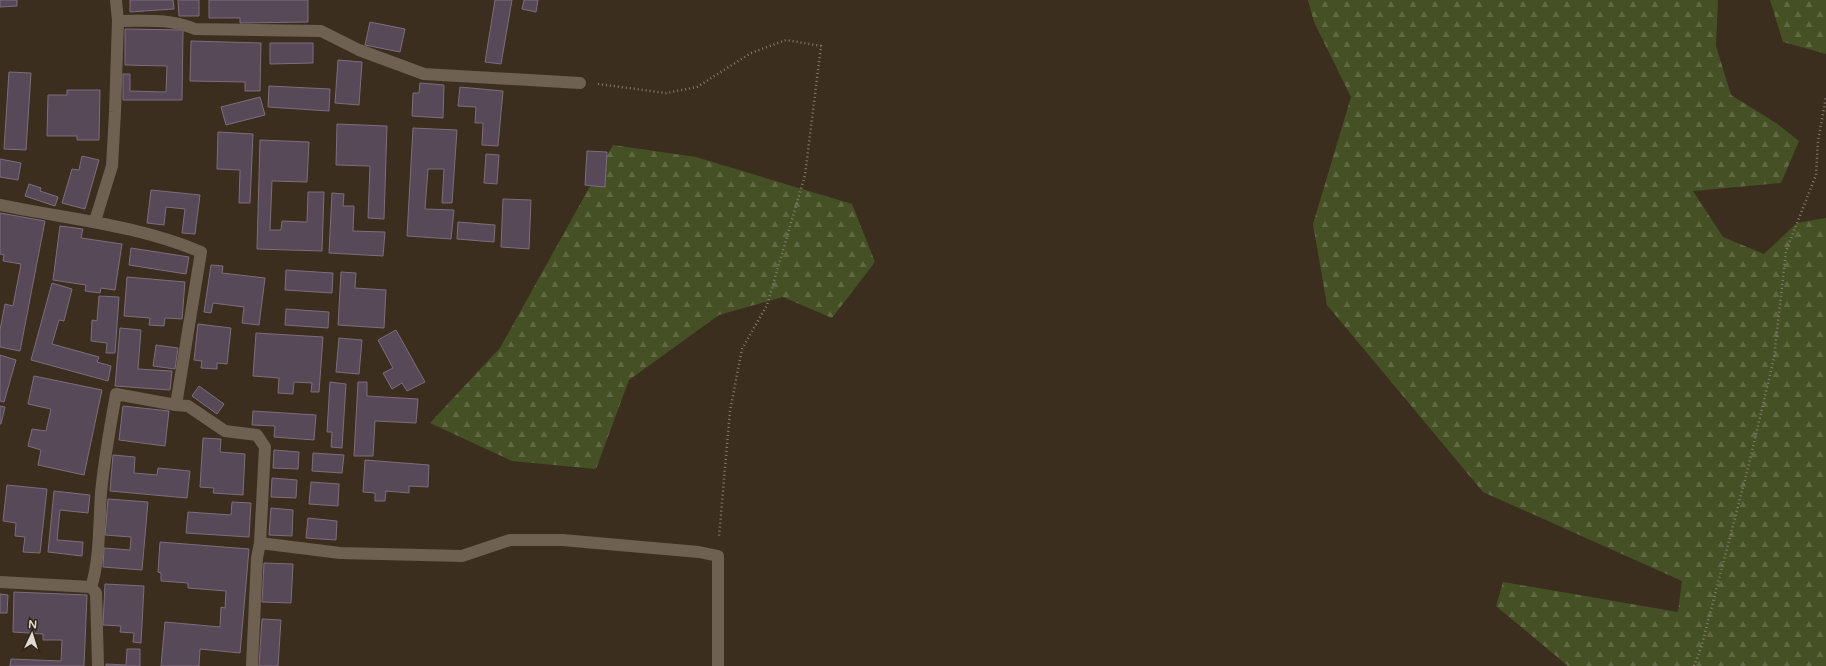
<svg xmlns="http://www.w3.org/2000/svg" width="1826" height="666" font-family="'Varela Round',sans-serif">
<style>
.forest{fill:url(#forest-firs)}
.building{fill:#584958;stroke:#7d6d7d}
.lines{fill:none;stroke-linecap:round;stroke-linejoin:round}
.path{stroke:#867b6e;stroke-width:2.5;stroke-dasharray:1 3;stroke-linecap:butt}
.minor{stroke:#6f6151;stroke-width:12}
</style>
<defs>
<pattern id="forest-firs" width="22" height="20" patternUnits="userSpaceOnUse"><rect width="22" height="20" fill="#455124"/><path d="M5 1l3.5 6h-7zM16 11l3.5 6h-7z" fill="#606943"/></pattern>
</defs>
<rect width="100%" height="100%" fill="#3b2e1f"/>
<path class="forest" d="M 1308,0 L 1718,0 L 1716,46 L 1731,95 L 1776,123 L 1799,141 L 1781,183 L 1693,191 L 1723,237 L 1764,254 L 1797,223 L 1826,218 L 1826,666 L 1568,666 L 1496,606 L 1503,582 L 1678,612 L 1682,581 L 1483,492 L 1327,305 L 1313,224 L 1351,97 L 1314,22 Z
M 1770,0 L 1826,0 L 1826,54 L 1783,42 Z
M 613,145 L 696,157 L 852,204 L 875,262 L 832,318 L 783,297 L 719,315 L 629,380 L 596,469 L 512,461 L 430,423 L 500,348 Z"/>
<path class="building" d="M 0,0 L 17,0 L 17,6 L 0,7 Z
M 130,0 L 173,0 L 174,9 L 130,12 Z
M 178,0 L 199,0 L 199,16 L 179,16 Z
M 209,0 L 308,0 L 308,22 L 240,23 L 240,18 L 209,18 Z
M 495,0 L 512,0 L 501,64 L 485,62 Z
M 524,0 L 538,0 L 536,12 L 522,9 Z
M 370,22 L 405,29 L 400,52 L 365,45 Z
M 125,29 L 183,30 L 182,100 L 123,100 L 123,74 L 130,74 L 130,91 L 166,92 L 167,66 L 125,65 Z
M 191,41 L 261,43 L 260,91 L 245,91 L 245,82 L 190,81 Z
M 270,43 L 313,43 L 313,63 L 270,64 Z
M 338,60 L 362,62 L 359,105 L 335,103 Z
M 9,72 L 31,73 L 26,150 L 4,149 Z
M 420,83 L 444,85 L 443,118 L 412,116 L 413,93 L 419,93 Z
M 269,86 L 330,89 L 329,111 L 268,107 Z
M 460,87 L 503,91 L 498,146 L 482,145 L 483,123 L 475,123 L 476,107 L 458,106 Z
M 67,90 L 100,90 L 99,140 L 77,140 L 77,136 L 47,136 L 48,95 L 67,95 Z
M 260,97 L 265,115 L 226,125 L 221,107 Z
M 337,124 L 387,126 L 384,219 L 368,218 L 370,166 L 336,165 Z
M 413,128 L 457,130 L 452,203 L 442,203 L 444,169 L 428,169 L 425,209 L 454,210 L 451,239 L 407,236 Z
M 218,132 L 253,134 L 250,203 L 239,203 L 240,170 L 217,169 Z
M 260,140 L 309,142 L 307,182 L 272,181 L 270,230 L 281,230 L 282,221 L 307,222 L 308,192 L 324,192 L 322,251 L 257,249 Z
M 587,151 L 607,152 L 605,187 L 585,185 Z
M 486,154 L 499,155 L 497,184 L 484,183 Z
M 82,156 L 99,160 L 85,209 L 62,203 L 72,169 L 79,170 Z
M 0,159 L 21,163 L 18,180 L 0,177 Z
M 29,184 L 41,188 L 40,191 L 58,197 L 55,206 L 25,196 Z
M 151,190 L 200,195 L 195,234 L 182,233 L 185,209 L 166,207 L 164,225 L 147,223 Z
M 332,193 L 344,194 L 343,206 L 354,206 L 353,231 L 385,232 L 383,256 L 329,253 Z
M 503,199 L 531,200 L 529,249 L 501,247 Z
M 0,213 L 45,221 L 20,351 L 0,347 L 0,330 L 5,304 L 13,306 L 21,264 L 3,261 L 4,255 L 0,254 Z
M 458,222 L 495,225 L 494,242 L 457,239 Z
M 60,226 L 83,229 L 81,238 L 122,244 L 115,290 L 101,288 L 100,293 L 85,291 L 86,285 L 53,280 Z
M 131,248 L 189,257 L 186,274 L 129,265 Z
M 211,265 L 223,266 L 222,273 L 265,278 L 259,325 L 242,323 L 244,307 L 213,303 L 211,313 L 204,312 Z
M 286,270 L 333,273 L 332,293 L 285,290 Z
M 341,272 L 356,273 L 355,288 L 386,290 L 384,328 L 338,325 Z
M 127,277 L 185,282 L 182,319 L 165,318 L 164,326 L 149,325 L 150,318 L 124,316 Z
M 52,283 L 72,289 L 64,321 L 59,320 L 52,344 L 99,357 L 97,362 L 111,366 L 108,381 L 31,360 Z
M 99,296 L 119,297 L 115,353 L 106,353 L 107,343 L 91,341 L 92,320 L 97,321 Z
M 286,309 L 329,312 L 328,328 L 285,325 Z
M 198,324 L 231,328 L 227,364 L 217,363 L 217,369 L 201,368 L 202,361 L 194,360 Z
M 120,328 L 141,330 L 138,369 L 172,371 L 170,390 L 115,386 Z
M 396,330 L 425,382 L 407,391 L 402,383 L 392,389 L 383,373 L 393,368 L 378,340 Z
M 256,333 L 323,337 L 319,392 L 311,392 L 312,383 L 294,382 L 293,394 L 278,393 L 279,378 L 253,376 Z
M 339,338 L 362,340 L 359,374 L 336,372 Z
M 156,345 L 178,348 L 175,369 L 153,366 Z
M 0,355 L 16,360 L 4,402 L 0,401 Z
M 34,376 L 102,390 L 84,475 L 38,465 L 41,450 L 28,446 L 32,429 L 46,431 L 51,409 L 28,404 Z
M 330,382 L 346,384 L 342,448 L 331,447 L 332,432 L 327,432 Z
M 358,382 L 367,382 L 367,396 L 418,399 L 416,423 L 375,421 L 373,456 L 354,456 Z
M 199,386 L 224,404 L 217,414 L 192,396 Z
M 0,406 L 5,407 L 1,424 L 0,424 Z
M 123,406 L 169,411 L 165,446 L 119,440 Z
M 253,411 L 316,415 L 314,440 L 274,437 L 275,426 L 252,425 Z
M 203,438 L 221,439 L 220,452 L 245,454 L 243,495 L 213,493 L 214,488 L 200,487 Z
M 274,450 L 299,452 L 298,469 L 273,468 Z
M 313,453 L 344,455 L 342,473 L 312,471 Z
M 113,455 L 135,457 L 134,473 L 157,475 L 158,468 L 190,471 L 187,498 L 110,491 Z
M 365,460 L 429,465 L 428,487 L 409,486 L 409,493 L 386,491 L 385,501 L 375,501 L 375,493 L 363,492 Z
M 272,478 L 297,480 L 296,498 L 271,497 Z
M 311,482 L 339,484 L 338,506 L 309,504 Z
M 7,485 L 47,489 L 40,553 L 23,552 L 25,537 L 15,536 L 16,523 L 3,521 Z
M 54,491 L 90,495 L 88,513 L 60,510 L 57,540 L 83,542 L 82,556 L 48,552 Z
M 108,499 L 148,502 L 142,570 L 103,567 L 104,548 L 130,550 L 131,537 L 105,535 Z
M 232,502 L 251,503 L 249,537 L 186,533 L 188,512 L 231,515 Z
M 271,508 L 293,510 L 292,536 L 269,535 Z
M 308,518 L 337,521 L 336,540 L 306,538 Z
M 160,542 L 249,549 L 240,653 L 200,649 L 199,666 L 161,666 L 165,622 L 220,627 L 221,607 L 225,608 L 226,591 L 188,588 L 188,583 L 161,581 L 161,573 L 158,572 Z
M 264,563 L 293,564 L 291,603 L 262,602 Z
M 105,584 L 144,586 L 141,643 L 133,642 L 134,633 L 120,632 L 121,626 L 103,625 Z
M 14,592 L 87,595 L 84,666 L 10,666 L 11,659 L 61,661 L 62,640 L 43,640 L 43,634 L 13,632 Z
M 0,594 L 8,595 L 7,613 L 0,613 Z
M 262,619 L 281,620 L 278,666 L 259,666 Z
M 127,649 L 140,649 L 140,666 L 106,666 L 106,664 L 126,665 Z"/>
<g class="lines">
<path class="path" d="M 598,84 L 666,93 L 697,87 L 751,53 L 786,40 L 821,46 L 805,175 L 767,305 L 742,349 L 730,411 L 719,537
M 1694,666 L 1701,648 L 1748,468 L 1774,358 L 1786,251 L 1816,175 L 1818,141 L 1826,97"/>
<path class="minor" d="M 118,21 C 147,21 168,18 195,29 L 321,31 L 359,50 L 424,74 L 580,83
M 0,205 C 68,219 137,225 201,252 L 176,405 L 188,406 L 225,431 L 257,435 L 265,447 L 260,543 L 257,558 L 252,666
M 95,221 L 112,166 L 115,112 L 118,21 L 116,0
M 260,543 L 340,553 L 462,556 L 510,540 L 562,540 L 699,552 L 718,556 L 718,666
M 0,582 L 91,587
M 98,666 L 96,593 L 91,587 C 100,561 99,521 101,493 C 104,460 110,427 116,394 L 176,405"/>
</g>
<g transform="translate(32 634) rotate(4)" stroke="#302415" stroke-width="3" paint-order="stroke">
<path d="M0-3L7 15L0 10L-7 15Z" fill="#e2dad0"/>
<text y="-6" font-size="11" font-weight="bold" text-anchor="middle" fill="#e2dad0">N</text>
</g>
</svg>
